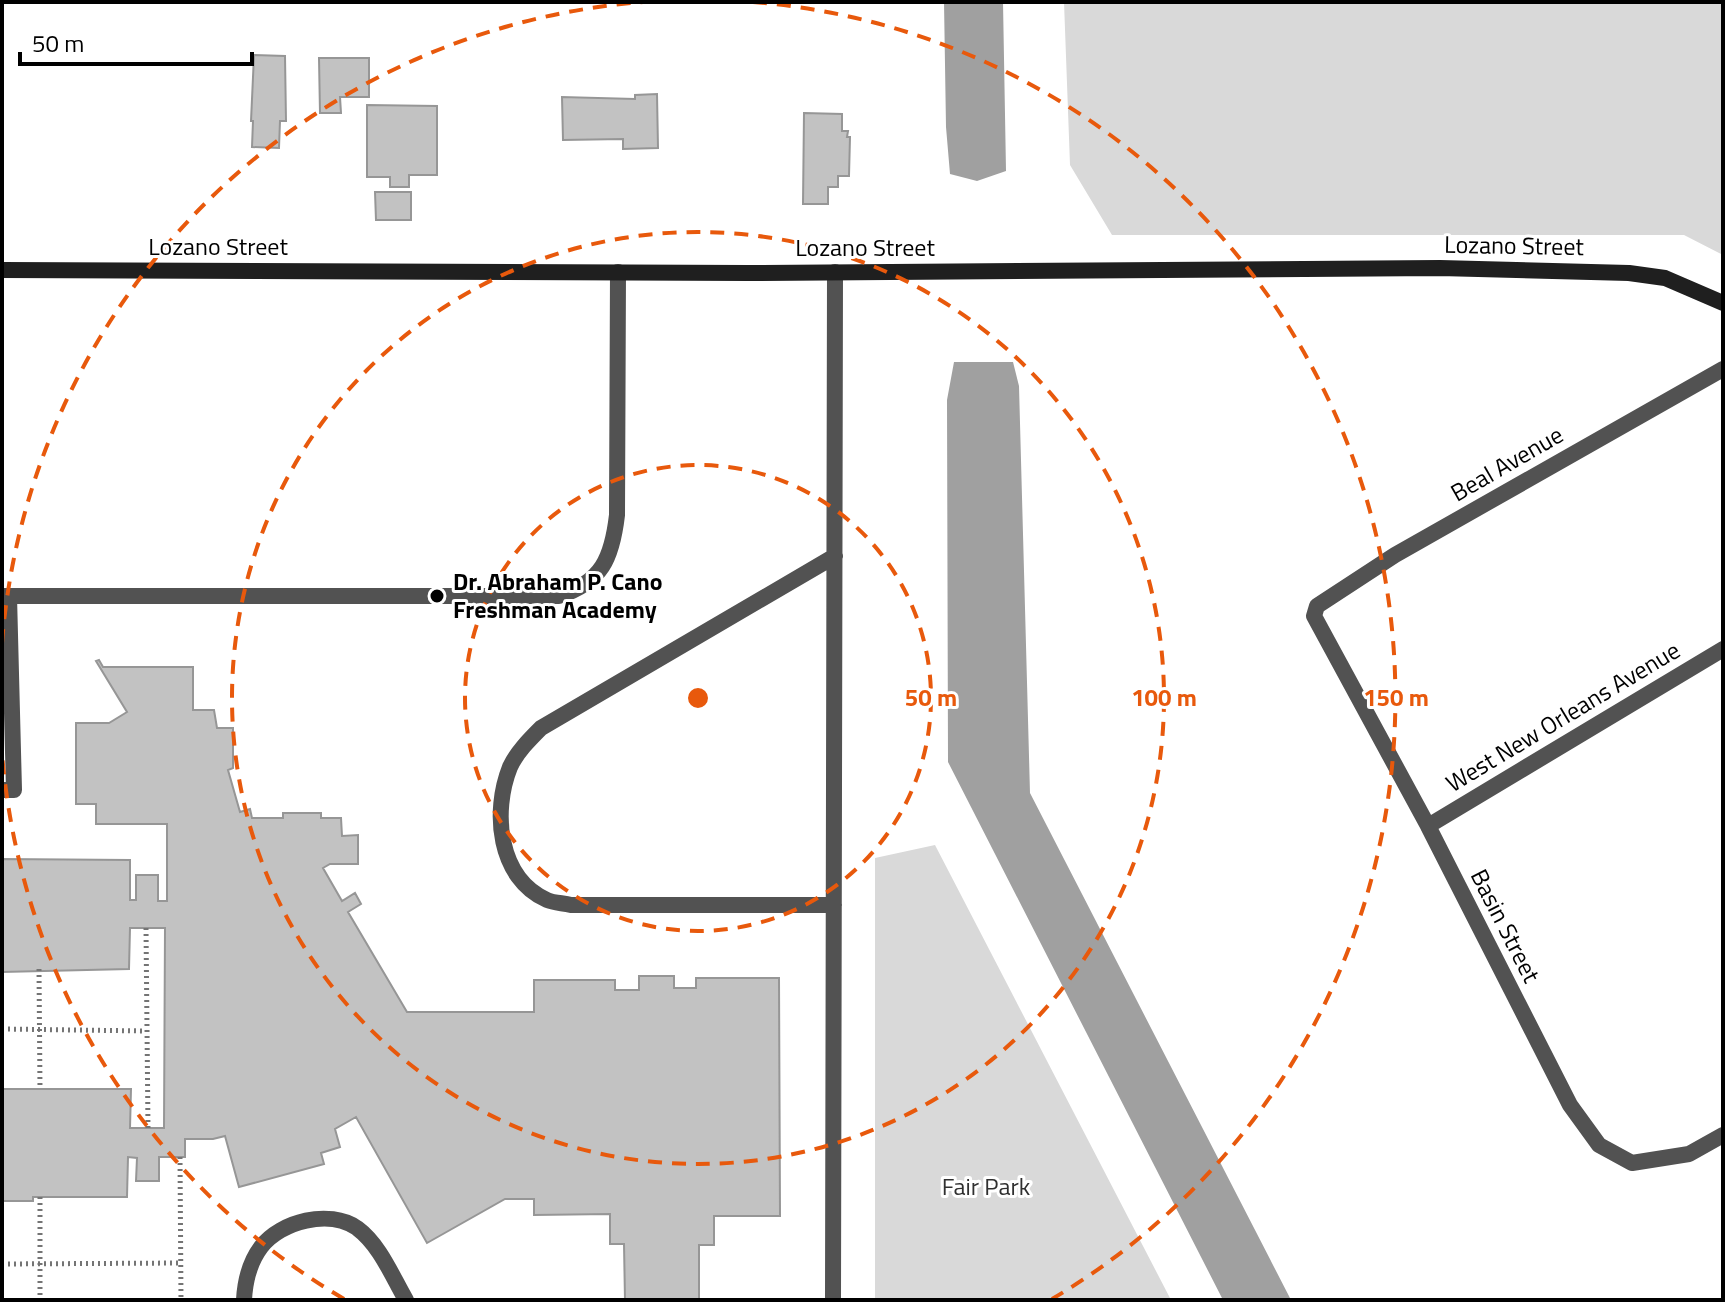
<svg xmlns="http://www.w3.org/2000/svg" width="1725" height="1302" font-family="'Titillium Web',sans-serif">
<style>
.green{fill:#d9d9d9}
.water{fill:#a0a0a0}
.building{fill:#c2c2c2;stroke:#969696;stroke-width:2}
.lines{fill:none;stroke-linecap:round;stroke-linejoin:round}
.path{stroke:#747474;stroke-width:5;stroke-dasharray:2 4;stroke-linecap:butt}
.lane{stroke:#525252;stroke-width:16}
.street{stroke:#525252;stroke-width:16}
.secondary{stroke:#1f1f1f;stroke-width:16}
.ring{fill:none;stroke:#e8590c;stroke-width:4;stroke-dasharray:14 10}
.poi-dot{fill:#000;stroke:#fff;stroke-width:3}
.labels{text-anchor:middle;stroke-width:6;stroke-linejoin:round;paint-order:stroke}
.street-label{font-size:24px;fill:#000;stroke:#fff}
.poi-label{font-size:24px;font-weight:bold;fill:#000;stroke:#fff;text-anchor:start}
.park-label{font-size:24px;fill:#303030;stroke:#fff}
.centre{fill:#e8590c;stroke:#fff;stroke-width:4}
.ring-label{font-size:24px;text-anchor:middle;font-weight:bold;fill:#e8590c;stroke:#fff;stroke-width:6;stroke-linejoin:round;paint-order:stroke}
</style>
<rect width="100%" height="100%" fill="#fff"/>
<path class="green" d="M 1064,2 L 1723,2 L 1723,255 L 1684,235 L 1112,235 L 1070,165 Z
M 935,845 L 1171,1300 L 875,1300 L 875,858 Z"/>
<path class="water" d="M 944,2 L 1003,2 L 1006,171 L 977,181 L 950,174 L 946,127 Z
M 954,362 L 1013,362 L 1019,386 L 1030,793 L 1291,1300 L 1223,1300 L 948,762 L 947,400 Z"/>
<path class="building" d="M 254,55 L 285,56 L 286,121 L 280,121 L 279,148 L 252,147 L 253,121 L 251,121 Z
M 319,58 L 369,58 L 369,97 L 340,97 L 341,113 L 320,113 Z
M 657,94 L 658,148 L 623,149 L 623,139 L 563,140 L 562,97 L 635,99 L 635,95 Z
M 367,105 L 437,106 L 437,175 L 409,175 L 409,187 L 390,187 L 390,177 L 367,177 Z
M 804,113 L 842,114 L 842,131 L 848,131 L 847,137 L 850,137 L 849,176 L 838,176 L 838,187 L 828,187 L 828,204 L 803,204 Z
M 375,192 L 411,192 L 411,220 L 376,220 Z
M 99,660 L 103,667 L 193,667 L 193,710 L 214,710 L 217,728 L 233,728 L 233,768 L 228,770 L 240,812 L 250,809 L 252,818 L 283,818 L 283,813 L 321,813 L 321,818 L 341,818 L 342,836 L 358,835 L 358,864 L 330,864 L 323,868 L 342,901 L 355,893 L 361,904 L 348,912 L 407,1012 L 534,1012 L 534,980 L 615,980 L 615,990 L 639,990 L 639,976 L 674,976 L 674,988 L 696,988 L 696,978 L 779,978 L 780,1216 L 714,1216 L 714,1245 L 699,1245 L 699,1300 L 625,1300 L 624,1244 L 610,1244 L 610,1214 L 534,1215 L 534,1199 L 505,1199 L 427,1243 L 356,1117 L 335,1129 L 340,1147 L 321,1153 L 324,1164 L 239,1187 L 225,1136 L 213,1139 L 185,1139 L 185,1157 L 159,1157 L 159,1181 L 136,1181 L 137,1158 L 128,1157 L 127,1197 L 33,1197 L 33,1201 L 2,1201 L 2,1089 L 131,1089 L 130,1128 L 164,1128 L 165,928 L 130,928 L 129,969 L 2,972 L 2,859 L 130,860 L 130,900 L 136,900 L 136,875 L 158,875 L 158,901 L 167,901 L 167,824 L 96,824 L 96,804 L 76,804 L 76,723 L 109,723 L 127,712 L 96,661 Z"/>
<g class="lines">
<path class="path" d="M 146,928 L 148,1128
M 39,969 L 40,1089
M 2,1029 L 146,1031
M 180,1157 L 181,1300
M 40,1197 L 40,1300
M 2,1264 L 181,1263"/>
<path class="lane" d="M 2,596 L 559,596 C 602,582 612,558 617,515 L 618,272
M 2,790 L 14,790 L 9,596
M 834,905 L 571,905 C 563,903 554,903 547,900 C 498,878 492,812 510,767 C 517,752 529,740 541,728 L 835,556
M 244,1300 C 245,1281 249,1263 261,1247 C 281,1221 329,1209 357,1228 C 380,1245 392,1276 406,1300
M 833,1300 L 835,272"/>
<path class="street" d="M 1723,369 L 1395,555 L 1317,606 L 1314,616 L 1428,826 L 1570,1105 L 1599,1145 L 1632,1163 L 1689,1154 L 1723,1135
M 1428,826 L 1723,649"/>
<path class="secondary" d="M 2,270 L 747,273 L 1440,268 L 1629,273 L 1665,278 L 1723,303"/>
</g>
<g class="ring">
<circle cx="698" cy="698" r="233"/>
<circle cx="698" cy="698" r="466"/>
<path d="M344 1299A698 698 0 0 1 2 753M2 643A698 698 0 0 1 643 2M753 2A698 698 0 0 1 1052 1299"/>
</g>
<circle class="poi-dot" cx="437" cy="596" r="8"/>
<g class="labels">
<g class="street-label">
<text transform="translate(1514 246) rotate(1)" y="8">Lozano Street</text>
<text x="218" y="255">Lozano Street</text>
<text x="865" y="256">Lozano Street</text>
<text transform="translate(1507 464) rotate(-30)" y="8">Beal Avenue</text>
<text transform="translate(1563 717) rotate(-31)" y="8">West New Orleans Avenue</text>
<text transform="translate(1505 926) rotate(63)" y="8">Basin Street</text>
</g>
<g class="poi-label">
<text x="453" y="590">Dr. Abraham P. Cano<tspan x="453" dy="28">Freshman Academy</tspan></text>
</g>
<g class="park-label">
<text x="986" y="1195">Fair Park</text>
</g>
</g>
<circle cx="698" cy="698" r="12" class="centre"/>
<g class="ring-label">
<text x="931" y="706">50 m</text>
<text x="1164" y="706">100 m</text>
<text x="1396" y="706">150 m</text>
</g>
<rect width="1725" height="1302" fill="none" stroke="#000000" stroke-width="8"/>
<path d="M20 52v12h232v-12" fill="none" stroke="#000000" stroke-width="4"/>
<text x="32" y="52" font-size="24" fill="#000000" stroke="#ffffff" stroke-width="6" paint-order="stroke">50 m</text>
</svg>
